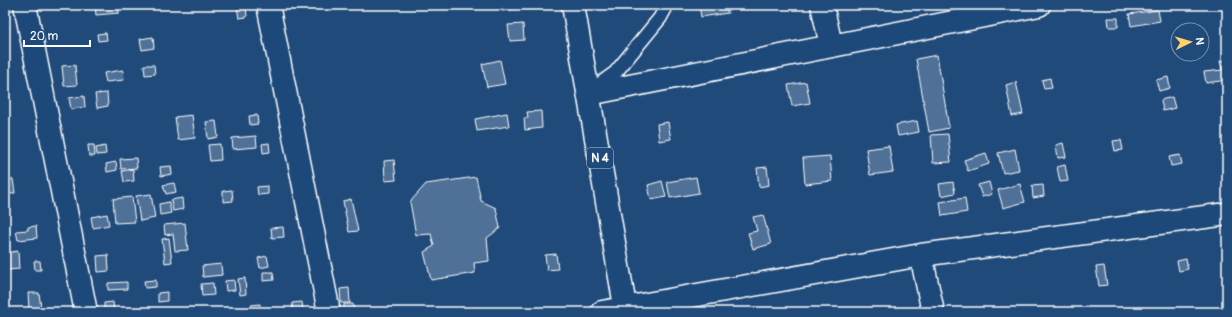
<svg xmlns="http://www.w3.org/2000/svg" width="1232" height="317" font-family="Pangolin,sans-serif">
<style>
.building{fill:#507197;stroke:#fff}
.lines{fill:none;stroke-linecap:round;stroke-linejoin:round}
.service-casing{stroke:#fff;stroke-width:16}
.minor-casing{stroke:#fff;stroke-width:25}
.trunk-casing{stroke:#fff;stroke-width:25}
.service{stroke:#1f4a7a;stroke-width:13}
.minor{stroke:#1f4a7a;stroke-width:22}
.trunk{stroke:#1f4a7a;stroke-width:22}
.labels{text-anchor:middle;stroke-width:4;stroke-linejoin:round;paint-order:stroke}
.shield{fill:#1f4a7a;stroke:#bcc9d7;stroke-width:1}
.shield-label{font-size:12px;font-weight:bold;fill:#fff}
</style>
<rect width="100%" height="100%" fill="#1f4a7a"/>
<filter id="ink" filterUnits="userSpaceOnUse"><feTurbulence type="fractalNoise" baseFrequency=".025" numOctaves="2"/><feDisplacementMap in="SourceGraphic" scale="8" xChannelSelector="R" yChannelSelector="G"/><feConvolveMatrix kernelMatrix="1 2 1 2 8 2 1 2 1" color-interpolation-filters="sRGB"/></filter>
<g filter="url(#ink)">
<path class="building" d="M 118,5 L 119,13 L 96,15 L 95,6 Z
M 501,5 L 519,5 L 519,8 L 502,11 Z
M 699,5 L 726,5 L 728,13 L 701,17 Z
M 246,6 L 247,17 L 239,18 L 237,7 Z
M 1158,10 L 1160,21 L 1131,26 L 1129,14 Z
M 1108,18 L 1118,18 L 1118,27 L 1109,27 Z
M 523,24 L 524,40 L 510,41 L 508,25 Z
M 106,33 L 107,40 L 98,41 L 97,34 Z
M 153,37 L 154,48 L 142,50 L 140,39 Z
M 937,55 L 949,128 L 929,132 L 916,59 Z
M 500,60 L 505,84 L 487,87 L 482,64 Z
M 1227,60 L 1227,80 L 1206,83 L 1204,72 L 1222,70 L 1220,61 Z
M 75,65 L 77,85 L 64,86 L 62,66 Z
M 144,65 L 154,65 L 155,74 L 145,75 Z
M 123,70 L 124,80 L 106,82 L 104,73 Z
M 1168,77 L 1170,88 L 1159,91 L 1156,80 Z
M 1050,78 L 1052,88 L 1044,89 L 1042,80 Z
M 806,82 L 810,103 L 792,106 L 788,85 Z
M 1016,82 L 1023,114 L 1012,116 L 1006,85 Z
M 107,93 L 108,106 L 97,108 L 95,94 Z
M 84,96 L 85,107 L 71,109 L 69,98 Z
M 1172,97 L 1175,108 L 1163,111 L 1161,100 Z
M 541,111 L 542,128 L 525,130 L 524,118 L 528,118 L 527,112 Z
M 507,113 L 509,126 L 477,131 L 475,119 Z
M 192,115 L 195,138 L 178,140 L 175,117 Z
M 257,115 L 258,124 L 250,125 L 249,116 Z
M 216,121 L 218,137 L 208,139 L 206,122 Z
M 917,121 L 919,132 L 898,136 L 896,125 Z
M 668,122 L 671,139 L 659,141 L 657,124 Z
M 948,134 L 951,162 L 933,163 L 931,135 Z
M 256,136 L 257,147 L 233,149 L 232,138 Z
M 1121,140 L 1123,150 L 1115,151 L 1113,141 Z
M 269,143 L 270,152 L 263,153 L 262,144 Z
M 1063,143 L 1066,157 L 1058,158 L 1056,145 Z
M 220,144 L 221,160 L 210,161 L 208,145 Z
M 88,145 L 94,145 L 95,156 L 89,156 Z
M 105,146 L 106,154 L 97,155 L 96,148 Z
M 889,146 L 893,172 L 870,175 L 866,149 Z
M 1015,149 L 1019,170 L 1003,173 L 998,153 Z
M 986,153 L 989,164 L 968,171 L 964,160 Z
M 1180,155 L 1182,164 L 1171,166 L 1169,157 Z
M 830,156 L 832,181 L 805,184 L 803,158 Z
M 136,158 L 137,168 L 121,169 L 120,159 Z
M 394,160 L 396,180 L 385,181 L 384,161 Z
M 116,162 L 117,170 L 107,172 L 106,164 Z
M 1065,165 L 1068,181 L 1060,182 L 1057,167 Z
M 171,166 L 172,174 L 161,176 L 160,167 Z
M 767,167 L 769,185 L 759,187 L 757,168 Z
M 133,169 L 134,181 L 124,182 L 122,171 Z
M 476,177 L 481,201 L 496,208 L 500,228 L 487,238 L 489,261 L 474,263 L 475,273 L 431,280 L 424,252 L 434,246 L 431,234 L 416,235 L 410,202 L 426,184 Z
M 696,177 L 699,193 L 670,198 L 667,182 Z
M 13,179 L 15,193 L 5,195 L 5,180 Z
M 662,181 L 666,197 L 651,200 L 648,185 Z
M 953,182 L 955,193 L 941,196 L 939,184 Z
M 989,182 L 992,194 L 982,197 L 978,185 Z
M 174,183 L 176,192 L 166,194 L 163,185 Z
M 1020,184 L 1025,202 L 1003,208 L 998,190 Z
M 1043,185 L 1044,196 L 1033,198 L 1032,186 Z
M 268,186 L 268,194 L 258,195 L 257,187 Z
M 232,190 L 233,201 L 223,202 L 223,191 Z
M 151,194 L 155,218 L 140,221 L 136,196 Z
M 132,197 L 135,222 L 115,223 L 113,199 Z
M 182,198 L 183,209 L 173,211 L 171,200 Z
M 965,198 L 967,212 L 942,216 L 940,202 Z
M 351,199 L 358,231 L 349,232 L 343,201 Z
M 169,202 L 171,213 L 160,215 L 159,204 Z
M 107,214 L 109,225 L 93,228 L 91,217 Z
M 763,215 L 771,244 L 753,249 L 748,233 L 757,231 L 753,217 Z
M 185,223 L 188,250 L 175,251 L 173,234 L 165,235 L 164,225 Z
M 36,226 L 37,238 L 18,240 L 16,231 L 28,230 L 28,227 Z
M 283,227 L 284,237 L 272,238 L 271,228 Z
M 169,238 L 172,262 L 165,263 L 162,239 Z
M 18,251 L 19,269 L 8,270 L 6,253 Z
M 556,254 L 558,269 L 547,270 L 545,255 Z
M 108,255 L 109,271 L 98,272 L 97,256 Z
M 267,256 L 269,266 L 260,268 L 258,258 Z
M 1186,259 L 1188,269 L 1179,271 L 1177,261 Z
M 34,261 L 40,261 L 41,270 L 35,270 Z
M 221,264 L 222,275 L 203,277 L 202,266 Z
M 1104,266 L 1107,285 L 1099,286 L 1096,267 Z
M 263,272 L 273,272 L 274,280 L 263,281 Z
M 245,278 L 246,294 L 240,295 L 238,279 Z
M 156,280 L 156,287 L 145,288 L 144,281 Z
M 234,280 L 235,290 L 226,291 L 225,281 Z
M 127,282 L 127,289 L 108,290 L 108,283 Z
M 213,283 L 214,295 L 202,296 L 201,284 Z
M 349,288 L 350,303 L 341,303 L 340,289 Z
M 167,292 L 167,301 L 158,302 L 158,293 Z
M 28,293 L 39,293 L 41,308 L 29,309 Z
M 113,302 L 114,312 L 104,312 L 104,303 Z
M 302,302 L 303,311 L 293,312 L 292,303 Z
M 260,304 L 260,312 L 251,312 L 251,305 Z
M 344,304 L 353,304 L 354,312 L 344,312 Z"/>
<g class="lines">
<defs>
<path id="service" d="M 593,89 L 615,73 L 660,18 L 667,5"/>
<path id="minor" d="M 25,5 L 86,312
M 268,5 L 329,312
M 822,5 L 831,45
M 589,94 L 1039,5
M 921,255 L 933,312
M 602,312 L 921,255 L 1227,214"/>
<path id="trunk" d="M 573,5 L 626,312"/>
</defs>
<use href="#service" class="service-casing"/>
<use href="#minor" class="minor-casing"/>
<use href="#trunk" class="trunk-casing"/>
<use href="#service" class="service"/>
<use href="#minor" class="minor"/>
<use href="#trunk" class="trunk"/>
</g>
</g>
<g class="labels">
<rect class="shield" x="587" y="148" width="26" height="20" rx="3"/>
<g class="shield-label">
<text x="600" y="162">N 4</text>
</g>
</g>
<rect width="1232" height="317" fill="none" stroke="#1f4a7a" stroke-width="20"/>
<rect x="10" y="10" width="1212" height="297" fill="none" stroke="#fff" stroke-width="1.5" filter="url(#ink)"/>
<g transform="translate(1190 42) rotate(85)"><circle r="19" fill="#1f4a7a" stroke="#7992af"/>
<path d="M0-3L7 15L0 10L-7 15Z" fill="#ffd166"/>
<text y="-6" font-size="11" font-weight="bold" text-anchor="middle" fill="#ffffff">N</text>
</g>
<path d="M24 40v6h66v-6" fill="none" stroke="#ffffff" stroke-width="2"/>
<text x="30" y="40" font-size="12" fill="#ffffff" stroke="#1f4a7a" stroke-width="3" paint-order="stroke">20 m</text>
</svg>
